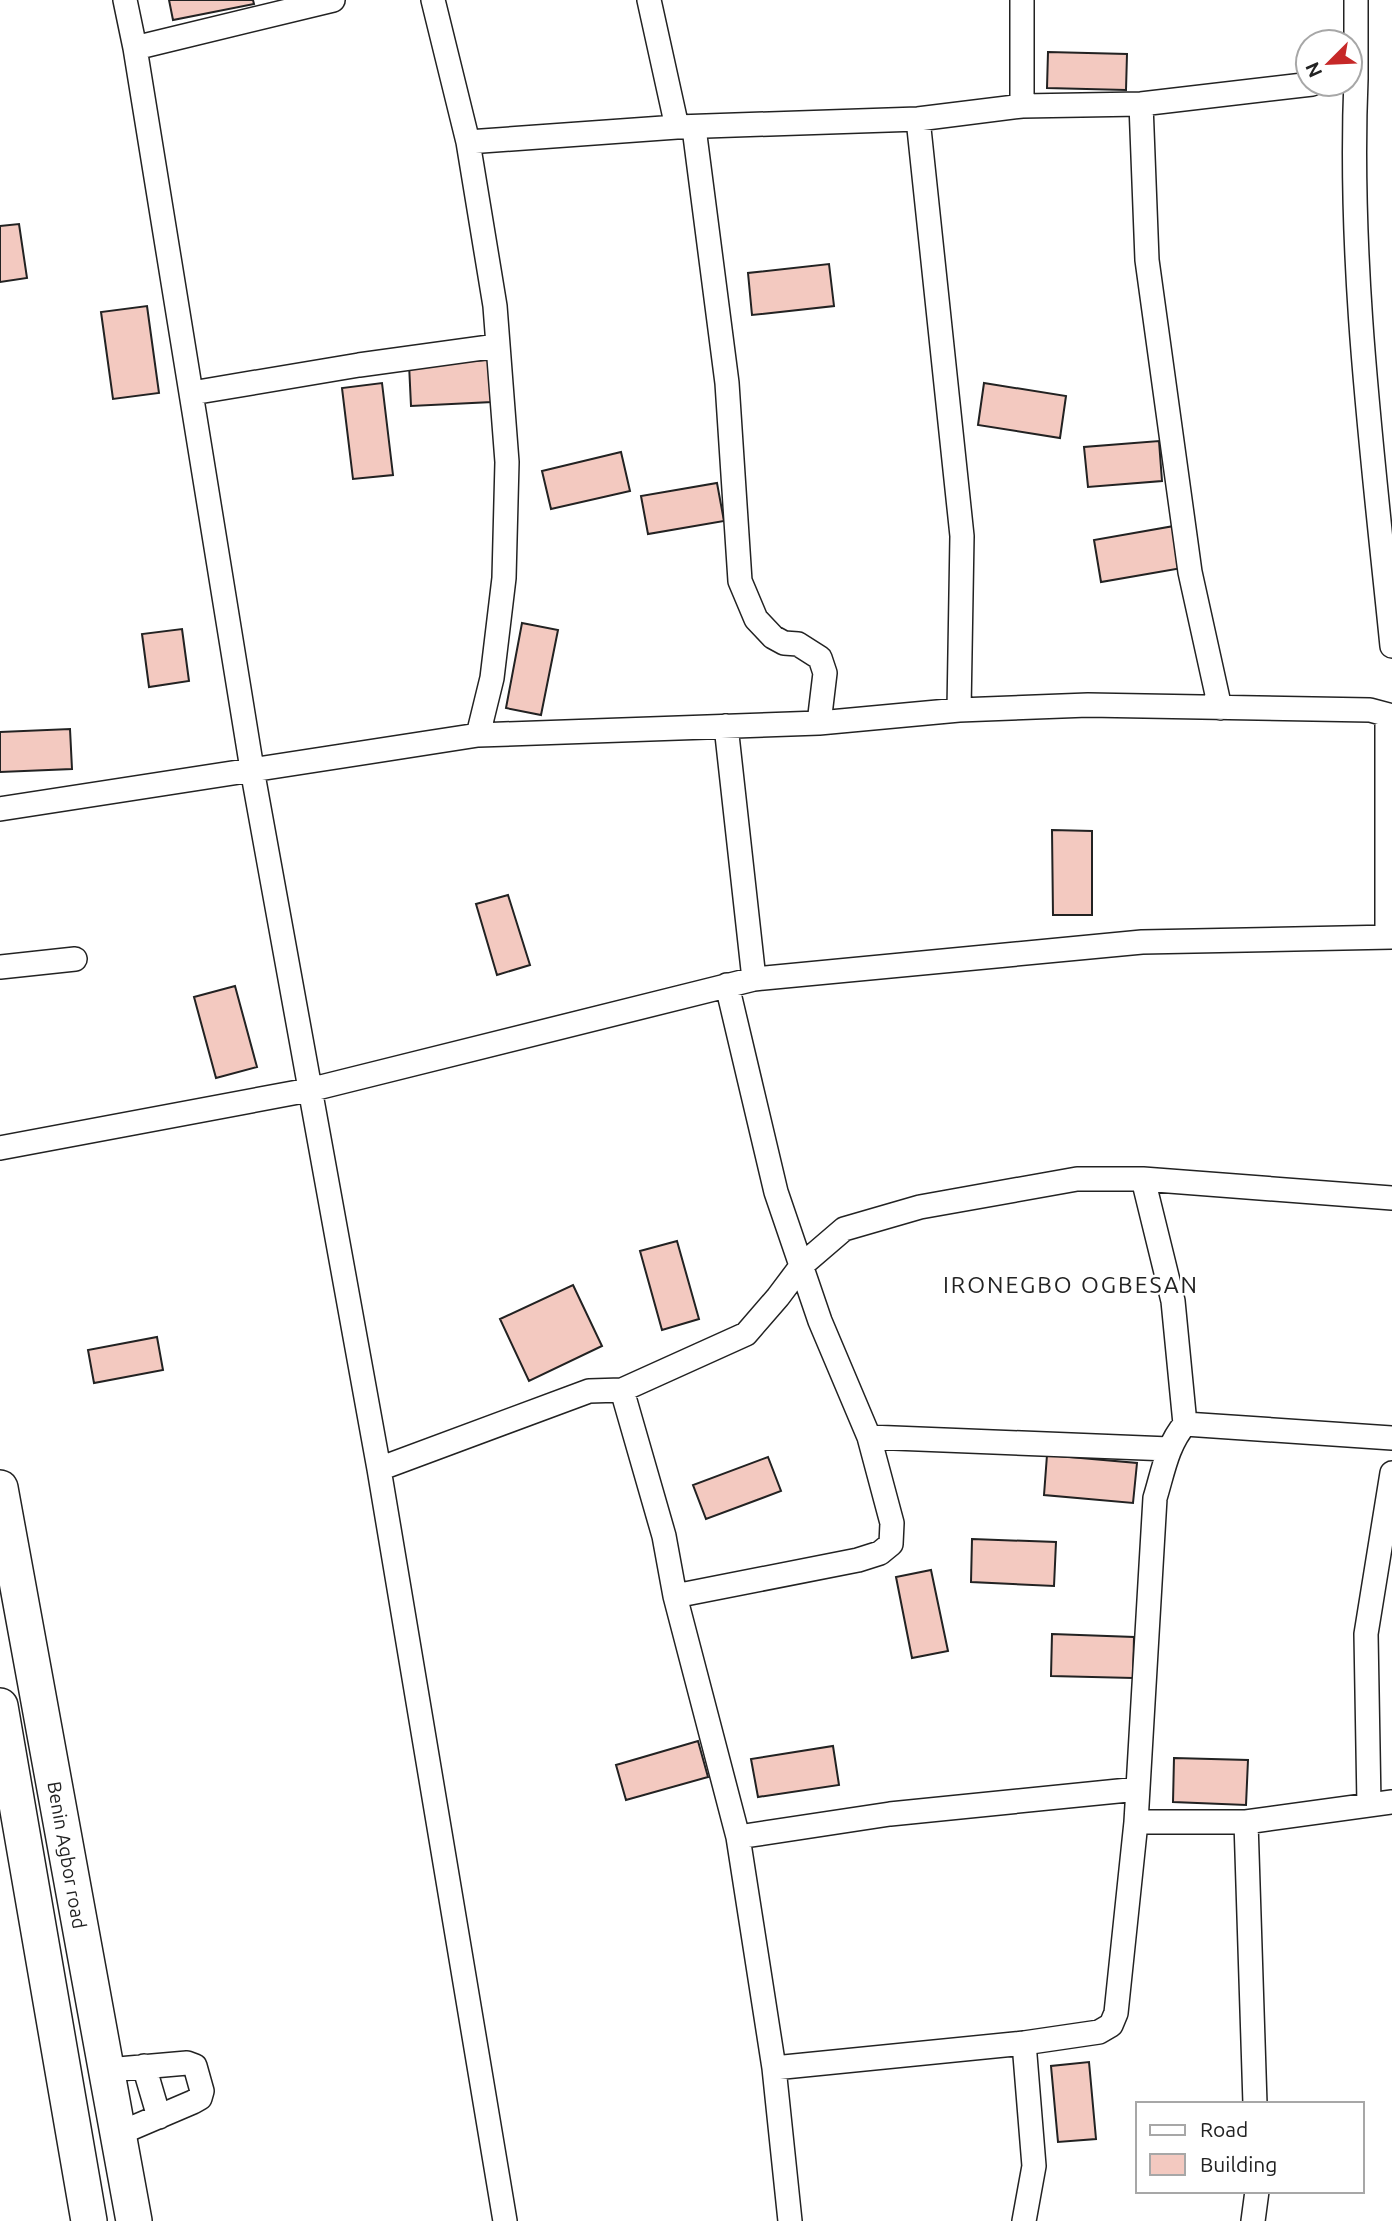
<svg xmlns="http://www.w3.org/2000/svg" width="1392" height="2221" font-family="Ubuntu,sans-serif">
<style>
.building{fill:#f3c9c0;stroke:#222;stroke-width:2}
.lines{fill:none;stroke-linecap:round;stroke-linejoin:round}
.minor-casing{stroke:#222;stroke-width:26}
.highway-casing{stroke:#222;stroke-width:38}
.minor{stroke:#fff;stroke-width:23}
.highway{stroke:#fff;stroke-width:35}
.labels{text-anchor:middle;stroke-width:5;stroke-linejoin:round;paint-order:stroke}
.street-label{font-size:19px;fill:#222;stroke:#fff}
.quarter-label{font-size:23px;letter-spacing:2px;fill:#222;stroke:#fff}
</style>
<rect width="100%" height="100%" fill="#fff"/>
<path class="building" d="M 169,0 L 253,0 L 254,4 L 173,20 Z
M 1048,52 L 1127,54 L 1126,90 L 1047,88 Z
M 19,224 L 27,278 L 0,282 L 0,226 Z
M 829,264 L 834,306 L 752,315 L 748,273 Z
M 147,306 L 159,393 L 113,399 L 101,312 Z
M 490,360 L 492,402 L 411,406 L 409,364 Z
M 382,383 L 393,475 L 353,479 L 342,388 Z
M 984,383 L 1066,396 L 1060,438 L 978,425 Z
M 1159,441 L 1162,481 L 1088,487 L 1084,447 Z
M 621,452 L 630,491 L 551,509 L 542,471 Z
M 717,483 L 724,521 L 648,534 L 641,496 Z
M 1174,526 L 1182,568 L 1101,582 L 1094,540 Z
M 522,623 L 558,630 L 541,715 L 506,708 Z
M 182,629 L 189,681 L 149,687 L 142,634 Z
M 70,729 L 72,769 L 0,772 L 0,732 Z
M 1052,830 L 1092,831 L 1092,915 L 1053,915 Z
M 508,895 L 530,965 L 497,975 L 476,904 Z
M 235,986 L 257,1067 L 216,1078 L 194,997 Z
M 677,1241 L 699,1319 L 662,1330 L 640,1251 Z
M 573,1285 L 602,1346 L 529,1381 L 500,1319 Z
M 157,1337 L 163,1370 L 94,1383 L 88,1350 Z
M 1047,1455 L 1137,1463 L 1133,1503 L 1044,1495 Z
M 768,1457 L 781,1491 L 706,1519 L 693,1485 Z
M 972,1539 L 1056,1542 L 1054,1586 L 971,1582 Z
M 931,1570 L 948,1651 L 912,1658 L 896,1577 Z
M 1052,1634 L 1134,1637 L 1133,1678 L 1051,1676 Z
M 698,1741 L 708,1777 L 626,1800 L 616,1765 Z
M 833,1746 L 839,1785 L 758,1797 L 751,1759 Z
M 1174,1758 L 1248,1760 L 1246,1805 L 1173,1802 Z
M 1089,2062 L 1096,2139 L 1058,2142 L 1051,2066 Z"/>
<g class="lines">
<defs>
<path id="minor" d="M 125,0 L 135,48 L 252,769 L 379,1469 L 505,2221
M 433,0 L 468,142 L 495,306 L 507,462 L 504,578 L 492,678 L 478,735
M 649,0 L 677,127
M 135,48 L 333,0
M 1350,79 L 1356,79 L 1356,0
M 1356,79 C 1348,268 1373,457 1392,646
M 1141,104 L 1147,260 L 1190,572 L 1220,708
M 1022,106 L 1022,0
M 918,119 L 962,536 L 959,710
M 694,128 L 727,383 L 740,581 L 756,619 L 773,637 L 784,643 L 798,644 L 820,658 L 825,673 L 819,723
M 468,142 L 677,127 L 918,119 L 1022,106 L 1141,104 L 1312,84
M 192,393 L 359,365 L 497,346
M 726,726 L 754,979
M 0,809 L 478,735 L 819,723 L 959,710 L 1088,705 L 1370,710 L 1392,716
M 1387,937 L 1387,716
M 0,967 L 75,959
M 0,1148 L 309,1090 L 754,979 L 1142,942 L 1392,937
M 622,1390 L 664,1536 L 675,1596 L 738,1837 L 774,2068 L 790,2221
M 1185,1424 L 1392,1438
M 869,1437 L 1169,1449
M 379,1469 L 589,1391 L 622,1390 L 746,1334 L 778,1297 L 802,1265 L 844,1229 L 920,1207 L 1077,1179 L 1143,1179 L 1392,1198
M 675,1596 L 858,1560 L 880,1553 L 891,1544 L 892,1523 L 869,1437 L 820,1321 L 776,1192 L 727,985
M 1369,1805 L 1366,1634 L 1392,1473
M 1136,1822 L 1246,1822 L 1392,1802
M 1246,1822 L 1255,2104
M 738,1837 L 890,1814 L 1138,1789
M 1024,2043 L 1034,2166 L 1024,2221
M 144,2066 L 159,2117
M 774,2068 L 1024,2043 L 1099,2032 L 1111,2025 L 1116,2013 L 1136,1822 L 1155,1498 C 1163,1472 1167,1445 1185,1424 L 1173,1301 L 1143,1179
M 107,2070 L 187,2063 L 195,2066 L 202,2091 L 200,2098 L 193,2102 L 118,2134
M 1253,2221 L 1257,2191"/>
<path id="highway" d="M 0,1488 L 134,2221
M 0,1706 L 89,2221"/>
</defs>
<use href="#minor" class="minor-casing"/>
<use href="#highway" class="highway-casing"/>
<use href="#minor" class="minor"/>
<use href="#highway" class="highway"/>
</g>
<g class="labels">
<g class="street-label">
<text transform="translate(67 1855) rotate(80)" y="7">Benin Agbor road</text>
</g>
<g class="quarter-label">
<text x="1071" y="1293">IRONEGBO OGBESAN</text>
</g>
</g>
<rect x="1136" y="2102" width="228" height="91" fill="#ffffff" stroke="#a7a7a7" stroke-width="2"/>
<rect x="1150" y="2125" width="35" height="10" fill="#ffffff" stroke="#a7a7a7" stroke-width="2"/>
<text x="1200" y="2137" font-size="21" fill="#222222">Road</text>
<rect x="1150" y="2154" width="35" height="21" fill="#f3c9c0" stroke="#a7a7a7" stroke-width="2"/>
<text x="1200" y="2172" font-size="21" fill="#222222">Building</text>
<g transform="translate(1329 63) rotate(246)"><circle r="33" fill="#ffffff" stroke="#a7a7a7" stroke-width="2"/>
<path d="M0-5L12 26L0 18L-12 26Z" fill="#c62828"/>
<text y="-10" font-size="19" font-weight="bold" text-anchor="middle" fill="#222222">N</text>
</g>
</svg>
